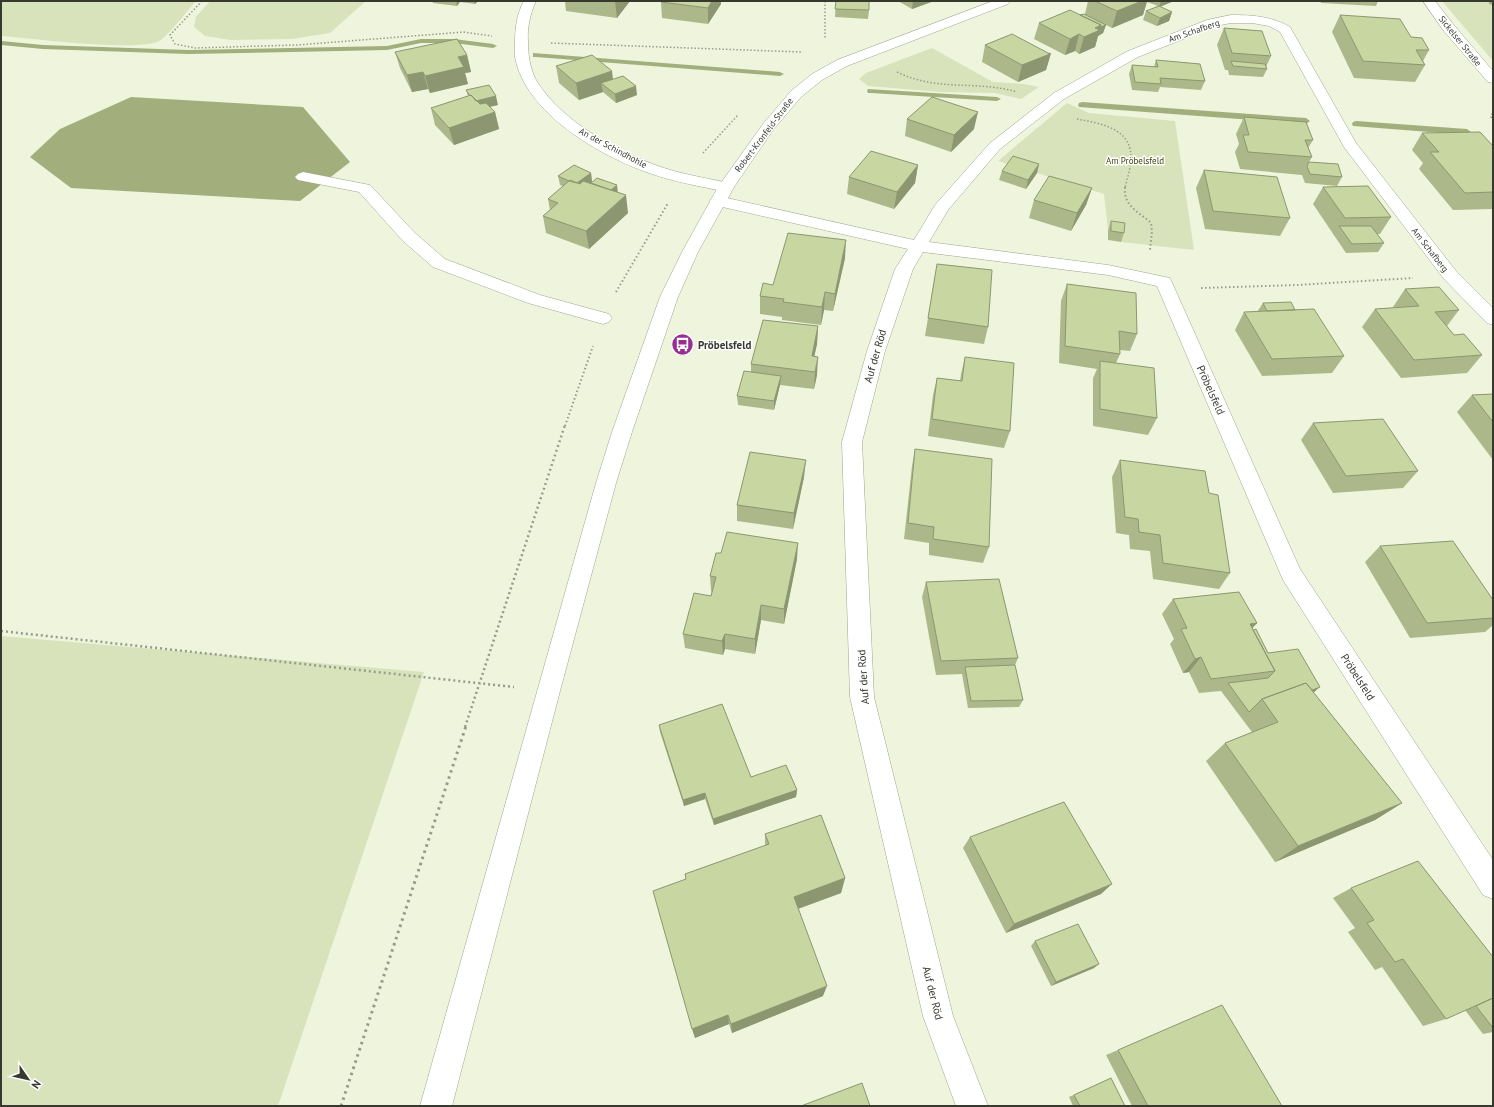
<svg xmlns="http://www.w3.org/2000/svg" width="1494" height="1107" font-family="'PT Sans',sans-serif">
<style>
.green{fill:#d8e3bc}
.water{fill:#a2af7c}
.lines{fill:none;stroke-linecap:round;stroke-linejoin:round}
.stream{fill:#a2af7c;fill-rule:evenodd}
.lane-casing{stroke:#9ea58d;stroke-width:1}
.street-casing{stroke:#9ea58d;stroke-width:1}
.secondary-casing{stroke:#9ea58d;stroke-width:1}
.path-far3{stroke:#979c8a;stroke-width:1.5;stroke-dasharray:1.5 2;stroke-linecap:butt}
.path-far2{stroke:#979c8a;stroke-width:2;stroke-dasharray:1.5 2.5;stroke-linecap:butt}
.path-far1{stroke:#979c8a;stroke-width:2.5;stroke-dasharray:2 3;stroke-linecap:butt}
.path{stroke:#979c8a;stroke-width:3;stroke-dasharray:2.5 4;stroke-linecap:butt}
.lane{fill:#fff;fill-rule:evenodd}
.street{fill:#fff;fill-rule:evenodd}
.secondary{fill:#fff;fill-rule:evenodd}
.wall{fill:#acb88a}
.shaded-wall{fill:#8c9671}
.building{fill:#c8d6a1;stroke:#8c9671}
.labels{text-anchor:middle;stroke-width:3;stroke-linejoin:round;paint-order:stroke}
.far-street-label{font-size:9px;fill:#37392f;stroke:#fff}
.far-park-label{font-size:9px;fill:#3a4508;stroke:#fff}
.poi-label{font-size:11px;font-weight:bold;fill:#37392f;stroke:#fff;text-anchor:start}
.street-label{font-size:11px;fill:#37392f;stroke:#fff}
</style>
<rect width="100%" height="100%" fill="#eef5dc"/>
<path class="green" d="M 1,1 L 196,1 C 187,11 171,32 161,40 C 143,53 29,38 1,36 Z
M 210,1 L 366,1 L 330,33 L 292,39 L 231,40 L 205,36 L 194,27 L 196,17 Z
M 1442,1 L 1493,1 L 1493,61 Z
M 932,48 L 993,82 L 1024,84 L 1039,87 L 1021,99 L 994,93 L 941,92 L 868,86 L 859,79 L 866,73 Z
M 1067,103 L 1089,113 L 1175,121 L 1194,250 L 1121,242 L 1121,232 L 1108,230 L 1104,194 L 998,161 Z
M 1,636 L 424,672 L 278,1106 L 1,1106 Z"/>
<path class="water" d="M 131,97 L 303,107 L 350,162 L 300,201 L 71,188 L 30,157 L 60,129 Z"/>
<g class="lines">
<path class="stream" d="M 1489,1 L 1493,1 L 1493,5 L 1489,4 Z
M 421,39 L 454,39 L 493,44 L 497,46 L 493,48 L 454,43 L 421,43 L 387,50 L 188,54 L 43,49 L 1,45 L 1,41 L 43,45 L 188,50 L 387,46 Z
M 533,53 L 780,72 L 784,74 L 780,76 L 536,57 L 533,57 Z
M 868,89 L 997,97 L 1001,99 L 997,101 L 871,93 L 868,93 L 867,91 Z
M 1082,102 L 1306,118 L 1310,121 L 1306,124 L 1079,107 L 1078,105 L 1079,103 Z
M 1356,121 L 1467,129 L 1471,132 L 1467,135 L 1353,126 L 1352,124 L 1353,122 Z"/>
<defs>
<path id="lane" d="M 303,172 L 370,185 L 415,233 L 445,259 L 540,295 L 609,314 L 612,318 L 609,322 L 603,324 L 528,303 L 433,267 L 403,241 L 359,192 L 298,180 L 295,177 L 298,174 Z"/>
<path id="street" d="M 524,1 L 536,1 C 530,14 527,28 528,42 C 528,55 530,68 536,80 C 561,121 617,152 661,167 C 684,175 708,178 732,184 L 734,187 L 732,190 L 726,192 C 700,186 674,182 649,173 C 600,156 525,113 515,57 C 514,52 515,47 515,42 C 515,28 517,13 524,1 Z
M 1231,15 C 1252,15 1271,16 1290,27 L 1356,143 L 1456,271 L 1493,308 L 1493,325 L 1487,323 L 1444,279 L 1344,147 L 1280,32 L 1269,26 L 1252,23 L 1231,23 L 1216,26 L 1138,57 L 1064,99 L 1000,149 L 948,210 L 929,242 L 1108,265 L 1170,278 L 1300,569 L 1493,860 L 1493,899 L 1483,895 L 1283,580 L 1157,286 L 1108,275 L 923,252 L 913,269 L 885,351 L 862,442 L 874,697 L 953,1016 L 988,1106 L 956,1106 L 923,1016 L 850,697 L 842,442 L 867,351 L 895,269 L 908,249 L 718,206 L 712,204 L 710,201 L 712,198 L 718,196 L 914,240 L 935,205 L 990,143 L 1054,93 L 1128,51 L 1207,20 Z"/>
<path id="secondary" d="M 993,1 L 1010,1 L 1008,4 L 847,66 L 822,80 L 801,97 L 773,130 L 734,187 L 698,252 L 678,297 L 632,432 L 616,483 L 560,691 L 452,1106 L 420,1106 L 596,483 L 612,432 L 660,297 L 682,252 L 718,187 L 763,124 L 791,91 L 812,74 L 837,60 Z
M 1423,1 L 1435,1 L 1453,24 L 1493,71 L 1493,83 L 1488,82 L 1443,30 Z"/>
</defs>
<use href="#lane" class="lane-casing"/>
<use href="#street" class="street-casing"/>
<use href="#secondary" class="secondary-casing"/>
<path class="path-far3" d="M 202,1 L 170,35 L 175,44 L 195,48 L 297,45 L 464,32 L 492,36
M 825,1 L 825,39
M 551,43 L 802,52
M 897,72 C 938,92 976,80 1017,92
M 1493,110 L 1491,117 L 1493,120
M 1077,119 C 1102,124 1133,128 1131,161 C 1130,170 1127,179 1125,188
M 703,153 L 738,115"/>
<path class="path-far2" d="M 1125,187 C 1123,206 1139,212 1151,223 L 1152,231 L 1150,250
M 1201,288 L 1297,285 L 1413,278
M 616,292 L 668,203
M 565,426 L 593,346"/>
<path class="path-far1" d="M 1,631 L 514,687
M 465,727 L 565,425"/>
<path class="path" d="M 341,1106 L 466,726"/>
<use href="#lane" class="lane"/>
<use href="#street" class="street"/>
<use href="#secondary" class="secondary"/>
</g>
<path class="wall" d="M 432,1 L 478,1 L 475,4 L 460,2 L 457,6 L 433,3 Z
M 565,1 L 630,1 L 617,18 L 566,11 Z
M 836,1 L 869,10 L 868,19 L 835,17 Z
M 898,1 L 934,1 L 912,9 Z
M 1088,1 L 1174,1 L 1160,7 L 1172,12 L 1169,21 L 1157,26 L 1143,20 L 1146,11 L 1158,6 L 1147,2 L 1143,15 L 1112,28 L 1106,25 L 1103,33 L 1098,36 L 1095,47 L 1079,54 L 1075,51 L 1065,55 L 1034,39 L 1039,23 L 1085,14 Z
M 1320,1 L 1378,1 L 1376,6 L 1321,3 Z
M 661,2 L 721,4 L 708,24 L 662,18 Z
M 1340,15 L 1411,37 L 1429,50 L 1423,61 L 1425,65 L 1415,82 L 1354,78 L 1332,32 Z
M 1224,28 L 1271,56 L 1266,67 L 1267,69 L 1263,77 L 1229,75 L 1228,70 L 1225,70 L 1217,45 Z
M 985,45 L 1051,53 L 1046,70 L 1018,82 L 982,62 Z
M 395,52 L 467,55 L 471,72 L 465,73 L 468,84 L 430,93 L 428,89 L 412,92 L 400,68 Z
M 1156,60 L 1205,81 L 1201,90 L 1160,87 L 1158,92 L 1132,90 L 1129,74 L 1132,65 L 1154,67 Z
M 556,66 L 613,79 L 637,95 L 616,103 L 603,92 L 579,100 L 559,83 Z
M 466,90 L 498,105 L 490,107 L 495,112 L 499,129 L 454,145 L 435,125 L 431,108 L 468,96 Z
M 1244,117 L 1313,140 L 1308,148 L 1312,157 L 1309,162 L 1342,177 L 1337,186 L 1305,183 L 1302,175 L 1240,169 L 1235,152 L 1239,144 L 1236,134 Z
M 907,119 L 974,129 L 951,152 L 905,136 Z
M 1422,133 L 1493,146 L 1493,208 L 1492,209 L 1453,210 L 1419,169 L 1423,163 L 1412,150 Z
M 1039,164 L 1037,173 L 1026,189 L 999,180 L 1002,171 Z
M 918,165 L 915,183 L 894,209 L 847,194 L 849,177 Z
M 1204,170 L 1290,218 L 1280,236 L 1205,229 L 1196,188 Z
M 591,173 L 592,182 L 590,183 L 618,193 L 628,213 L 589,249 L 546,233 L 543,216 L 550,210 L 548,199 L 563,186 L 560,185 L 558,176 Z
M 1323,187 L 1391,217 L 1380,234 L 1377,234 L 1384,243 L 1378,252 L 1346,253 L 1313,204 Z
M 1092,188 L 1086,205 L 1071,231 L 1029,218 L 1034,200 Z
M 1111,221 L 1124,233 L 1121,242 L 1108,240 L 1108,230 Z
M 845,258 L 833,311 L 824,310 L 821,325 L 782,320 L 782,317 L 760,314 L 760,296 L 773,285 Z
M 937,264 L 988,327 L 984,344 L 925,336 Z
M 1067,284 L 1137,334 L 1130,351 L 1120,350 L 1120,354 L 1116,363 L 1157,418 L 1148,435 L 1093,426 L 1093,378 L 1097,369 L 1059,363 L 1061,301 Z
M 1405,289 L 1459,310 L 1447,326 L 1454,335 L 1482,355 L 1467,373 L 1401,378 L 1362,327 L 1375,309 L 1394,308 L 1393,307 Z
M 1263,303 L 1295,310 L 1344,356 L 1332,373 L 1262,376 L 1235,330 L 1244,312 L 1257,312 Z
M 818,326 L 817,344 L 814,357 L 817,375 L 814,389 L 780,385 L 774,410 L 738,405 L 737,396 L 751,372 L 751,364 Z
M 965,357 L 1010,431 L 1004,448 L 928,436 L 933,395 L 937,378 L 960,381 L 961,374 Z
M 1493,394 L 1493,460 L 1457,412 L 1472,395 Z
M 1313,423 L 1418,471 L 1403,488 L 1333,493 L 1301,440 Z
M 915,449 L 989,547 L 983,563 L 929,555 L 929,543 L 904,539 L 912,466 Z
M 1120,460 L 1209,493 L 1230,573 L 1219,589 L 1153,579 L 1150,551 L 1130,549 L 1129,535 L 1116,533 L 1112,477 Z
M 804,477 L 793,529 L 737,521 L 737,505 Z
M 1380,546 L 1493,600 L 1493,625 L 1485,632 L 1410,638 L 1365,562 Z
M 721,553 L 797,559 L 784,624 L 761,620 L 755,654 L 725,649 L 723,655 L 685,648 L 683,634 L 711,596 L 712,592 L 711,591 L 710,576 Z
M 926,582 L 1018,658 L 1015,665 L 1023,700 L 1019,707 L 968,708 L 962,674 L 936,675 L 922,597 Z
M 1173,599 L 1257,623 L 1252,628 L 1268,653 L 1314,693 L 1402,803 L 1375,820 L 1275,862 L 1206,761 L 1225,743 L 1252,732 L 1221,691 L 1199,693 L 1189,672 L 1183,673 L 1170,644 L 1174,639 L 1162,614 Z
M 659,725 L 751,777 L 797,790 L 796,797 L 714,825 L 705,799 L 684,806 L 660,732 Z
M 765,834 L 845,878 L 841,893 L 798,909 L 823,996 L 732,1033 L 729,1024 L 695,1038 L 686,879 L 685,874 L 765,846 Z
M 970,837 L 1101,894 L 1006,933 L 963,848 Z
M 1351,888 L 1493,957 L 1493,1032 L 1483,1034 L 1465,1010 L 1446,1019 L 1423,1026 L 1382,967 L 1375,970 L 1348,932 L 1355,928 L 1333,898 Z
M 1035,941 L 1094,968 L 1051,986 L 1031,946 Z
M 1118,1050 L 1282,1106 L 1132,1106 L 1106,1055 Z
M 1111,1078 L 1125,1106 L 1073,1106 L 1069,1097 Z"/>
<path class="shaded-wall" d="M 456,1 L 460,1 L 460,2 L 457,6 Z
M 474,1 L 478,1 L 475,4 Z
M 615,1 L 630,1 L 617,18 Z
M 712,1 L 721,1 L 721,4 L 708,24 L 708,8 Z
M 913,1 L 934,1 L 912,9 Z
M 1142,1 L 1147,1 L 1143,15 L 1112,28 L 1117,11 Z
M 1161,1 L 1174,1 L 1159,7 Z
M 1172,12 L 1169,21 L 1157,26 L 1160,18 Z
M 1101,25 L 1106,25 L 1103,33 L 1098,36 L 1095,47 L 1079,54 L 1084,37 L 1095,28 Z
M 1079,34 L 1075,51 L 1065,55 L 1070,39 Z
M 1051,53 L 1046,70 L 1018,82 L 1022,65 Z
M 467,55 L 471,72 L 465,73 L 468,84 L 430,93 L 425,76 L 458,57 Z
M 612,71 L 614,88 L 601,83 L 603,92 L 579,100 L 576,83 Z
M 423,72 L 428,89 L 412,92 L 407,75 Z
M 636,86 L 637,95 L 616,103 L 615,94 Z
M 496,96 L 498,105 L 475,110 L 473,101 Z
M 495,112 L 499,129 L 454,145 L 449,128 Z
M 978,112 L 974,129 L 951,152 L 954,135 Z
M 1039,164 L 1037,173 L 1026,189 L 1028,180 Z
M 918,165 L 915,183 L 894,209 L 897,192 Z
M 591,173 L 592,182 L 577,192 L 575,183 Z
M 617,185 L 618,194 L 606,194 Z
M 1092,188 L 1086,205 L 1071,231 L 1077,213 Z
M 626,195 L 628,213 L 589,249 L 586,231 Z
M 846,240 L 845,258 L 833,311 L 835,294 Z
M 825,292 L 824,310 L 821,325 L 822,307 Z
M 818,326 L 817,344 L 811,371 L 812,356 Z
M 818,357 L 817,375 L 814,389 L 815,372 Z
M 781,376 L 780,385 L 774,410 L 774,401 Z
M 806,460 L 804,477 L 793,529 L 794,513 Z
M 798,543 L 797,559 L 784,624 L 784,609 Z
M 761,605 L 761,620 L 755,654 L 755,639 Z
M 1257,623 L 1246,635 L 1250,624 Z
M 725,634 L 725,649 L 723,655 L 722,641 Z
M 1201,657 L 1189,672 L 1183,673 L 1195,659 Z
M 1320,687 L 1312,694 L 1266,706 Z
M 797,790 L 796,797 L 714,825 L 713,819 Z
M 705,793 L 705,799 L 684,806 L 683,800 Z
M 1402,803 L 1375,820 L 1275,862 L 1298,846 Z
M 845,878 L 841,893 L 792,911 L 794,897 Z
M 1112,884 L 1101,894 L 1006,933 L 1014,924 Z
M 1099,964 L 1094,968 L 1051,986 L 1056,982 Z
M 827,986 L 823,996 L 732,1033 L 731,1024 Z
M 728,1015 L 729,1024 L 695,1038 L 692,1029 Z"/>
<path class="building" d="M 662,1 L 712,1 L 708,8 L 661,2 Z
M 836,1 L 869,1 L 869,10 L 835,9 Z
M 1095,1 L 1142,1 L 1117,11 Z
M 1159,6 L 1172,12 L 1160,18 L 1146,11 Z
M 1070,10 L 1101,25 L 1095,28 L 1100,30 L 1084,37 L 1079,34 L 1070,39 L 1039,23 Z
M 1084,14 L 1106,25 L 1101,27 L 1101,25 L 1080,15 Z
M 1340,15 L 1400,19 L 1411,37 L 1422,38 L 1429,50 L 1416,50 L 1425,65 L 1363,61 Z
M 1224,28 L 1262,31 L 1271,56 L 1232,53 Z
M 1012,34 L 1050,54 L 1022,65 L 985,45 Z
M 457,39 L 467,55 L 458,57 L 464,67 L 425,76 L 423,72 L 407,75 L 395,52 Z
M 592,55 L 612,71 L 576,83 L 556,66 Z
M 1156,60 L 1200,64 L 1205,81 L 1160,78 L 1161,84 L 1135,82 L 1132,65 L 1158,67 Z
M 1231,61 L 1265,64 L 1267,69 L 1233,66 Z
M 623,76 L 636,86 L 615,94 L 601,83 Z
M 489,85 L 496,96 L 476,101 L 471,95 L 470,96 L 466,90 Z
M 471,95 L 480,104 L 486,103 L 495,112 L 449,128 L 431,108 Z
M 932,97 L 978,112 L 954,135 L 907,119 Z
M 1244,117 L 1306,122 L 1313,140 L 1305,140 L 1312,157 L 1248,152 L 1243,135 L 1249,135 Z
M 1480,132 L 1493,146 L 1493,192 L 1465,193 L 1430,152 L 1439,152 L 1422,133 Z
M 871,151 L 918,165 L 897,192 L 849,177 Z
M 1013,156 L 1039,164 L 1028,180 L 1002,171 Z
M 1309,162 L 1338,164 L 1342,177 L 1310,174 L 1307,166 Z
M 574,165 L 591,173 L 577,183 L 569,181 L 558,176 Z
M 1204,170 L 1277,177 L 1290,218 L 1213,211 Z
M 1049,176 L 1092,188 L 1077,213 L 1034,200 Z
M 597,178 L 617,185 L 611,190 L 591,183 Z
M 570,180 L 580,184 L 583,181 L 626,195 L 586,231 L 543,216 L 558,203 L 548,199 Z
M 1368,186 L 1391,217 L 1345,218 L 1323,187 Z
M 1111,221 L 1125,223 L 1124,233 L 1111,231 Z
M 1339,226 L 1371,226 L 1384,243 L 1352,244 Z
M 788,233 L 846,240 L 835,294 L 825,292 L 822,307 L 783,302 L 784,299 L 760,296 L 763,283 L 773,285 Z
M 937,264 L 992,270 L 988,327 L 928,318 Z
M 1067,284 L 1136,293 L 1137,334 L 1119,331 L 1120,354 L 1065,346 Z
M 1439,287 L 1459,310 L 1435,312 L 1454,335 L 1464,334 L 1482,355 L 1414,360 L 1375,309 L 1419,306 L 1405,289 Z
M 1291,302 L 1295,310 L 1267,311 L 1263,303 Z
M 1314,309 L 1344,356 L 1272,359 L 1244,312 Z
M 763,320 L 818,326 L 812,356 L 818,357 L 815,372 L 751,364 Z
M 965,357 L 1014,363 L 1010,431 L 932,419 L 937,378 L 962,381 Z
M 1100,361 L 1154,368 L 1157,418 L 1100,409 Z
M 744,371 L 781,376 L 774,401 L 737,396 Z
M 1493,394 L 1493,422 L 1472,395 Z
M 1383,419 L 1418,471 L 1346,476 L 1313,423 Z
M 915,449 L 992,459 L 989,547 L 933,539 L 934,527 L 908,523 Z
M 750,452 L 806,460 L 794,513 L 737,505 Z
M 1120,460 L 1205,471 L 1209,493 L 1218,495 L 1230,573 L 1163,563 L 1160,535 L 1139,532 L 1138,519 L 1125,517 Z
M 727,532 L 798,543 L 784,609 L 761,605 L 755,639 L 725,634 L 722,641 L 683,634 L 694,593 L 711,596 L 716,577 L 710,576 L 716,553 L 721,553 Z
M 1453,541 L 1493,600 L 1493,618 L 1427,623 L 1380,546 Z
M 999,579 L 1018,658 L 941,661 L 926,582 Z
M 1239,592 L 1257,623 L 1250,624 L 1275,671 L 1211,679 L 1201,657 L 1195,659 L 1181,629 L 1187,628 L 1173,599 Z
M 1256,629 L 1268,653 L 1298,649 L 1320,687 L 1312,690 L 1306,683 L 1262,699 L 1249,712 L 1228,683 L 1268,678 L 1275,671 L 1253,630 Z
M 1015,665 L 1023,700 L 971,701 L 965,667 Z
M 1306,683 L 1402,803 L 1298,846 L 1225,743 L 1278,722 L 1262,699 Z
M 722,704 L 751,777 L 786,765 L 797,790 L 713,819 L 705,793 L 683,800 L 659,725 Z
M 1064,802 L 1112,884 L 1014,924 L 970,837 Z
M 821,815 L 845,878 L 794,897 L 827,986 L 731,1024 L 728,1015 L 692,1029 L 653,891 L 686,879 L 685,874 L 769,844 L 765,834 Z
M 1418,861 L 1493,957 L 1493,998 L 1446,1019 L 1403,959 L 1395,962 L 1367,923 L 1374,920 L 1351,888 Z
M 1078,924 L 1099,964 L 1056,982 L 1035,941 Z
M 1493,998 L 1493,1028 L 1476,1006 Z
M 1222,1005 L 1282,1106 L 1148,1106 L 1118,1050 Z
M 1111,1078 L 1125,1106 L 1080,1106 L 1074,1095 Z
M 862,1083 L 870,1106 L 801,1106 Z"/>
<defs>
<symbol id="bus-disc" viewBox="-11 -11 22 22"><circle r="9.5" fill="#972f93" stroke="#fff"/><path d="M-5-6H5V4H4V6H2V4H-2V6H-4V4H-5ZM-3.5-4V0h7V-4ZM-3.5 1.2v1.5H-2V1.2ZM2 1.2v1.5H3.5V1.2Z" fill="#fff"/></symbol>
</defs>
<g fill-rule="evenodd">
<use href="#bus-disc" x="670" y="332" width="25" height="25"/>
</g>
<g class="labels">
<g class="far-street-label">
<text transform="translate(1194 31) rotate(-19)" y="3">Am Schafberg</text>
<text transform="translate(1460 41) rotate(51)" y="3">Sickelser Straße</text>
<text transform="translate(764 135) rotate(-53)" y="3">Robert-Kronfeld-Straße</text>
<text transform="translate(613 148) rotate(28)" y="3">An der Schindhohle</text>
<text transform="translate(1430 250) rotate(52)" y="3">Am Schafberg</text>
</g>
<g class="far-park-label">
<text x="1135" y="164">Am Pröbelsfeld</text>
</g>
<g class="poi-label">
<text x="698" y="349">Pröbelsfeld</text>
</g>
<g class="street-label">
<text transform="translate(875 356) rotate(-74)" y="4">Auf der Röd</text>
<text transform="translate(1211 390) rotate(66)" y="4">Pröbelsfeld</text>
<text transform="translate(863 677) rotate(-94)" y="4">Auf der Röd</text>
<text transform="translate(1358 677) rotate(57)" y="4">Pröbelsfeld</text>
<text transform="translate(933 993) rotate(76)" y="4">Auf der Röd</text>
</g>
</g>
<rect width="1494" height="1107" fill="none" stroke="#37392f" stroke-width="4"/>
<g transform="translate(28 1079) rotate(124)" stroke="#ffffff" stroke-width="3" paint-order="stroke">
<path d="M0-3L7 15L0 10L-7 15Z" fill="#37392f"/>
<text y="-6" font-size="11" font-weight="bold" text-anchor="middle" fill="#37392f">N</text>
</g>
</svg>
